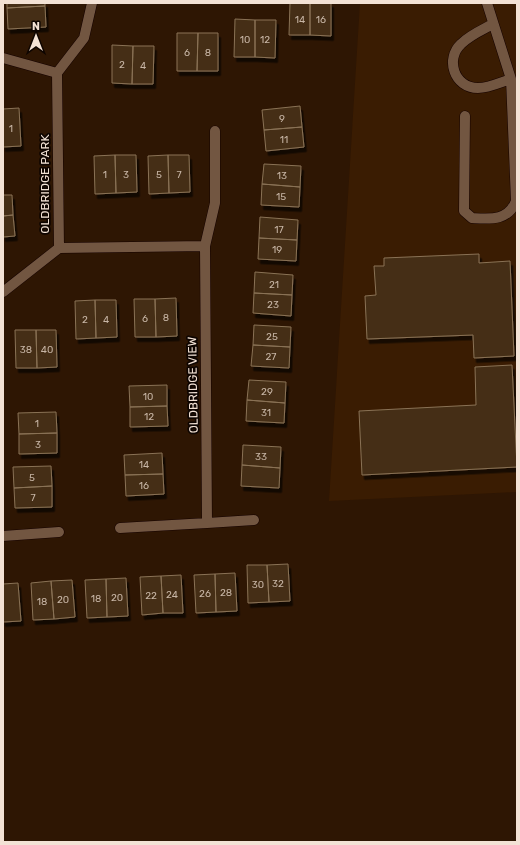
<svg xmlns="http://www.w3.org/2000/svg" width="520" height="845" font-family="Rubik,sans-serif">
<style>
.built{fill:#3a1c02}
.building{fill:#442f15;stroke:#8a7256;filter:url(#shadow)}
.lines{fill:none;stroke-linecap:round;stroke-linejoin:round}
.service-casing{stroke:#150200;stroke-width:11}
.minor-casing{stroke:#150200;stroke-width:11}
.service{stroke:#725641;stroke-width:10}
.minor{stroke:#725641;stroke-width:10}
.labels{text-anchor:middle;stroke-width:3.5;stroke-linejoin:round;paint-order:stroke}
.number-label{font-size:10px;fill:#c7b5a5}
.street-label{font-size:12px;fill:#f3e2d5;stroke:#0e0501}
</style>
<defs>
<filter id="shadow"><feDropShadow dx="2.5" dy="4.5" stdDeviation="0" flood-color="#0009"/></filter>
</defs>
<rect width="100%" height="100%" fill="#2e1603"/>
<path class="built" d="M 360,3 L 517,3 L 517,492 L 329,501 Z"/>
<path class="building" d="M 7,3 L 45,3 L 45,6 L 7,8 Z
M 290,3 L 310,3 L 310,35 L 289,35 Z
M 310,3 L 331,3 L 331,36 L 310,35 Z
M 45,6 L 46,27 L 8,29 L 7,8 Z
M 235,19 L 255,20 L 255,57 L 234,57 Z
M 255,20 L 276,20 L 275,58 L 255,57 Z
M 177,33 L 198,33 L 197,71 L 177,71 Z
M 198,33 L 218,33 L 218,71 L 197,71 Z
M 112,45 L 133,46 L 132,84 L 112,83 Z
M 133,46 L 154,46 L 153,84 L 132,84 Z
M 300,106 L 302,127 L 264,130 L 262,110 Z
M 19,108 L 21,146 L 3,147 L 3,109 Z
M 302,127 L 304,147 L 266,151 L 264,130 Z
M 115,155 L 116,193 L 95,194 L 94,156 Z
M 115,155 L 136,155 L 137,192 L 116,193 Z
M 168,155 L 169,193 L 149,194 L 148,156 Z
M 168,155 L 189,155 L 190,192 L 169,193 Z
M 264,164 L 301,166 L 300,187 L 262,184 Z
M 262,184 L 300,187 L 299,207 L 261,205 Z
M 3,195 L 12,195 L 13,215 L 3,216 Z
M 13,215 L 15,236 L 3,237 L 3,216 Z
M 260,217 L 298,220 L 297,240 L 259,238 Z
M 259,238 L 297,240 L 296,261 L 258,259 Z
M 479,254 L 479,263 L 510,261 L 514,356 L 474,358 L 473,335 L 367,339 L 365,296 L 376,295 L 374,266 L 384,266 L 384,258 Z
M 255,272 L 293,275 L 292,295 L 254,293 Z
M 254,293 L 292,295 L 291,316 L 253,313 Z
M 176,298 L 177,336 L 156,337 L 155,299 Z
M 134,299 L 155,299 L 156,337 L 135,337 Z
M 95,300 L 96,338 L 76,339 L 75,301 Z
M 95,300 L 116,300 L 117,337 L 96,338 Z
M 254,325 L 291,327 L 290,347 L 253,345 Z
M 15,330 L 36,330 L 37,368 L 16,368 Z
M 36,330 L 56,330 L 57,367 L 37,368 Z
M 253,345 L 290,347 L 289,368 L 251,366 Z
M 512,365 L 517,467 L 362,475 L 359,411 L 476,405 L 475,367 Z
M 249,380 L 286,382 L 285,403 L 247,400 Z
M 167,385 L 167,406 L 130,407 L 129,386 Z
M 247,400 L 285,403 L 284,423 L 246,421 Z
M 167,406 L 168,426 L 130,427 L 130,407 Z
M 56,412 L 57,433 L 19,434 L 18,413 Z
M 57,433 L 57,453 L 19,454 L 19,434 Z
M 243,445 L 281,447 L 280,468 L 242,465 Z
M 162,453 L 163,474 L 125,475 L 124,455 Z
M 242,465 L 280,468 L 279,488 L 241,486 Z
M 51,466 L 52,486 L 14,488 L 13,467 Z
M 163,474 L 164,494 L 126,496 L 125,475 Z
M 52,486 L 52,507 L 15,508 L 14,488 Z
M 288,564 L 290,601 L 269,602 L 267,565 Z
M 247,565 L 267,565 L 269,602 L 248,603 Z
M 235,573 L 237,611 L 216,612 L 215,574 Z
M 215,574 L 216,612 L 196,613 L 194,575 Z
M 181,575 L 183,613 L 163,613 L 161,576 Z
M 161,576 L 163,613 L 142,615 L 140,577 Z
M 126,578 L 128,616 L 107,617 L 106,579 Z
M 106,579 L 107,617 L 87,618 L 85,580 Z
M 72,580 L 75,617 L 54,619 L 51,581 Z
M 51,581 L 54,619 L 33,620 L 31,583 Z
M 18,583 L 21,621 L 3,622 L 3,584 Z"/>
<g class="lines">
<defs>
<path id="service" d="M 493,24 C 482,30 470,35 461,44 C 445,59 454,88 478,88 C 489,88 501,82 511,79
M 465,116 L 464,211 L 472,218 C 491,219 508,221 516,201 L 511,79 L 487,3"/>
<path id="minor" d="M 3,58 L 57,73
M 57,73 L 84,38 L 92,3
M 205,246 L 207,523 L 254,520
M 59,248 L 205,246 L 215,203 L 215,131
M 3,292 L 59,248 L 57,73
M 120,528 L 207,523
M 3,536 L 59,532"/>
</defs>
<use href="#service" class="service-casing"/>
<use href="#minor" class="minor-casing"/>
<use href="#service" class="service"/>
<use href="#minor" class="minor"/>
</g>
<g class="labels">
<g class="number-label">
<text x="300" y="23">14</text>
<text x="321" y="23">16</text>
<text x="245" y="43">10</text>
<text x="265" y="43">12</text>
<text x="187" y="56">6</text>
<text x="208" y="56">8</text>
<text x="122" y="68">2</text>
<text x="143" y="69">4</text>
<text x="282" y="122">9</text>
<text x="11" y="132">1</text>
<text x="284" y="143">11</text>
<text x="105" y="178">1</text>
<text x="126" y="178">3</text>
<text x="159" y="178">5</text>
<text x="179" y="178">7</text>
<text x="282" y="179">13</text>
<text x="281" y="200">15</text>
<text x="279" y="233">17</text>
<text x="277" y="253">19</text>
<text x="274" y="288">21</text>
<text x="273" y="308">23</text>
<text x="166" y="321">8</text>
<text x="145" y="322">6</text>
<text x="85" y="323">2</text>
<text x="106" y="323">4</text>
<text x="272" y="340">25</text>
<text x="26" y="353">38</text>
<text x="47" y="353">40</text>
<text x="271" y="360">27</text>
<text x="267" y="395">29</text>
<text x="148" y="400">10</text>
<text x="266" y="416">31</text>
<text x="149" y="420">12</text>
<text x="37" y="427">1</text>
<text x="38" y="448">3</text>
<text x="261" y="460">33</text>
<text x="144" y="468">14</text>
<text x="32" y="481">5</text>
<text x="144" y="489">16</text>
<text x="33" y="501">7</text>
<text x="278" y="587">32</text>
<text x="258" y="588">30</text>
<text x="226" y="596">28</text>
<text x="205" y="597">26</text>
<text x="172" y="598">24</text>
<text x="151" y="599">22</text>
<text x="117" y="601">20</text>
<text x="96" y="602">18</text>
<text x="63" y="603">20</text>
<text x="42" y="605">18</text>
</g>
<g class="street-label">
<text transform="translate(45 184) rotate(-90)" y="4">OLDBRIDGE PARK</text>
<text transform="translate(193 385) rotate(-91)" y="4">OLDBRIDGE VIEW</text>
</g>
</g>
<rect width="520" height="845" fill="none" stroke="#f3e2d5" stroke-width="8"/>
<g transform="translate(36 36)" stroke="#0e0501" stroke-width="3" paint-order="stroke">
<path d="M0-3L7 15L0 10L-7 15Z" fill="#f3e2d5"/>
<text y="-6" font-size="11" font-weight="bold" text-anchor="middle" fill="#f3e2d5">N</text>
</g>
</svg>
